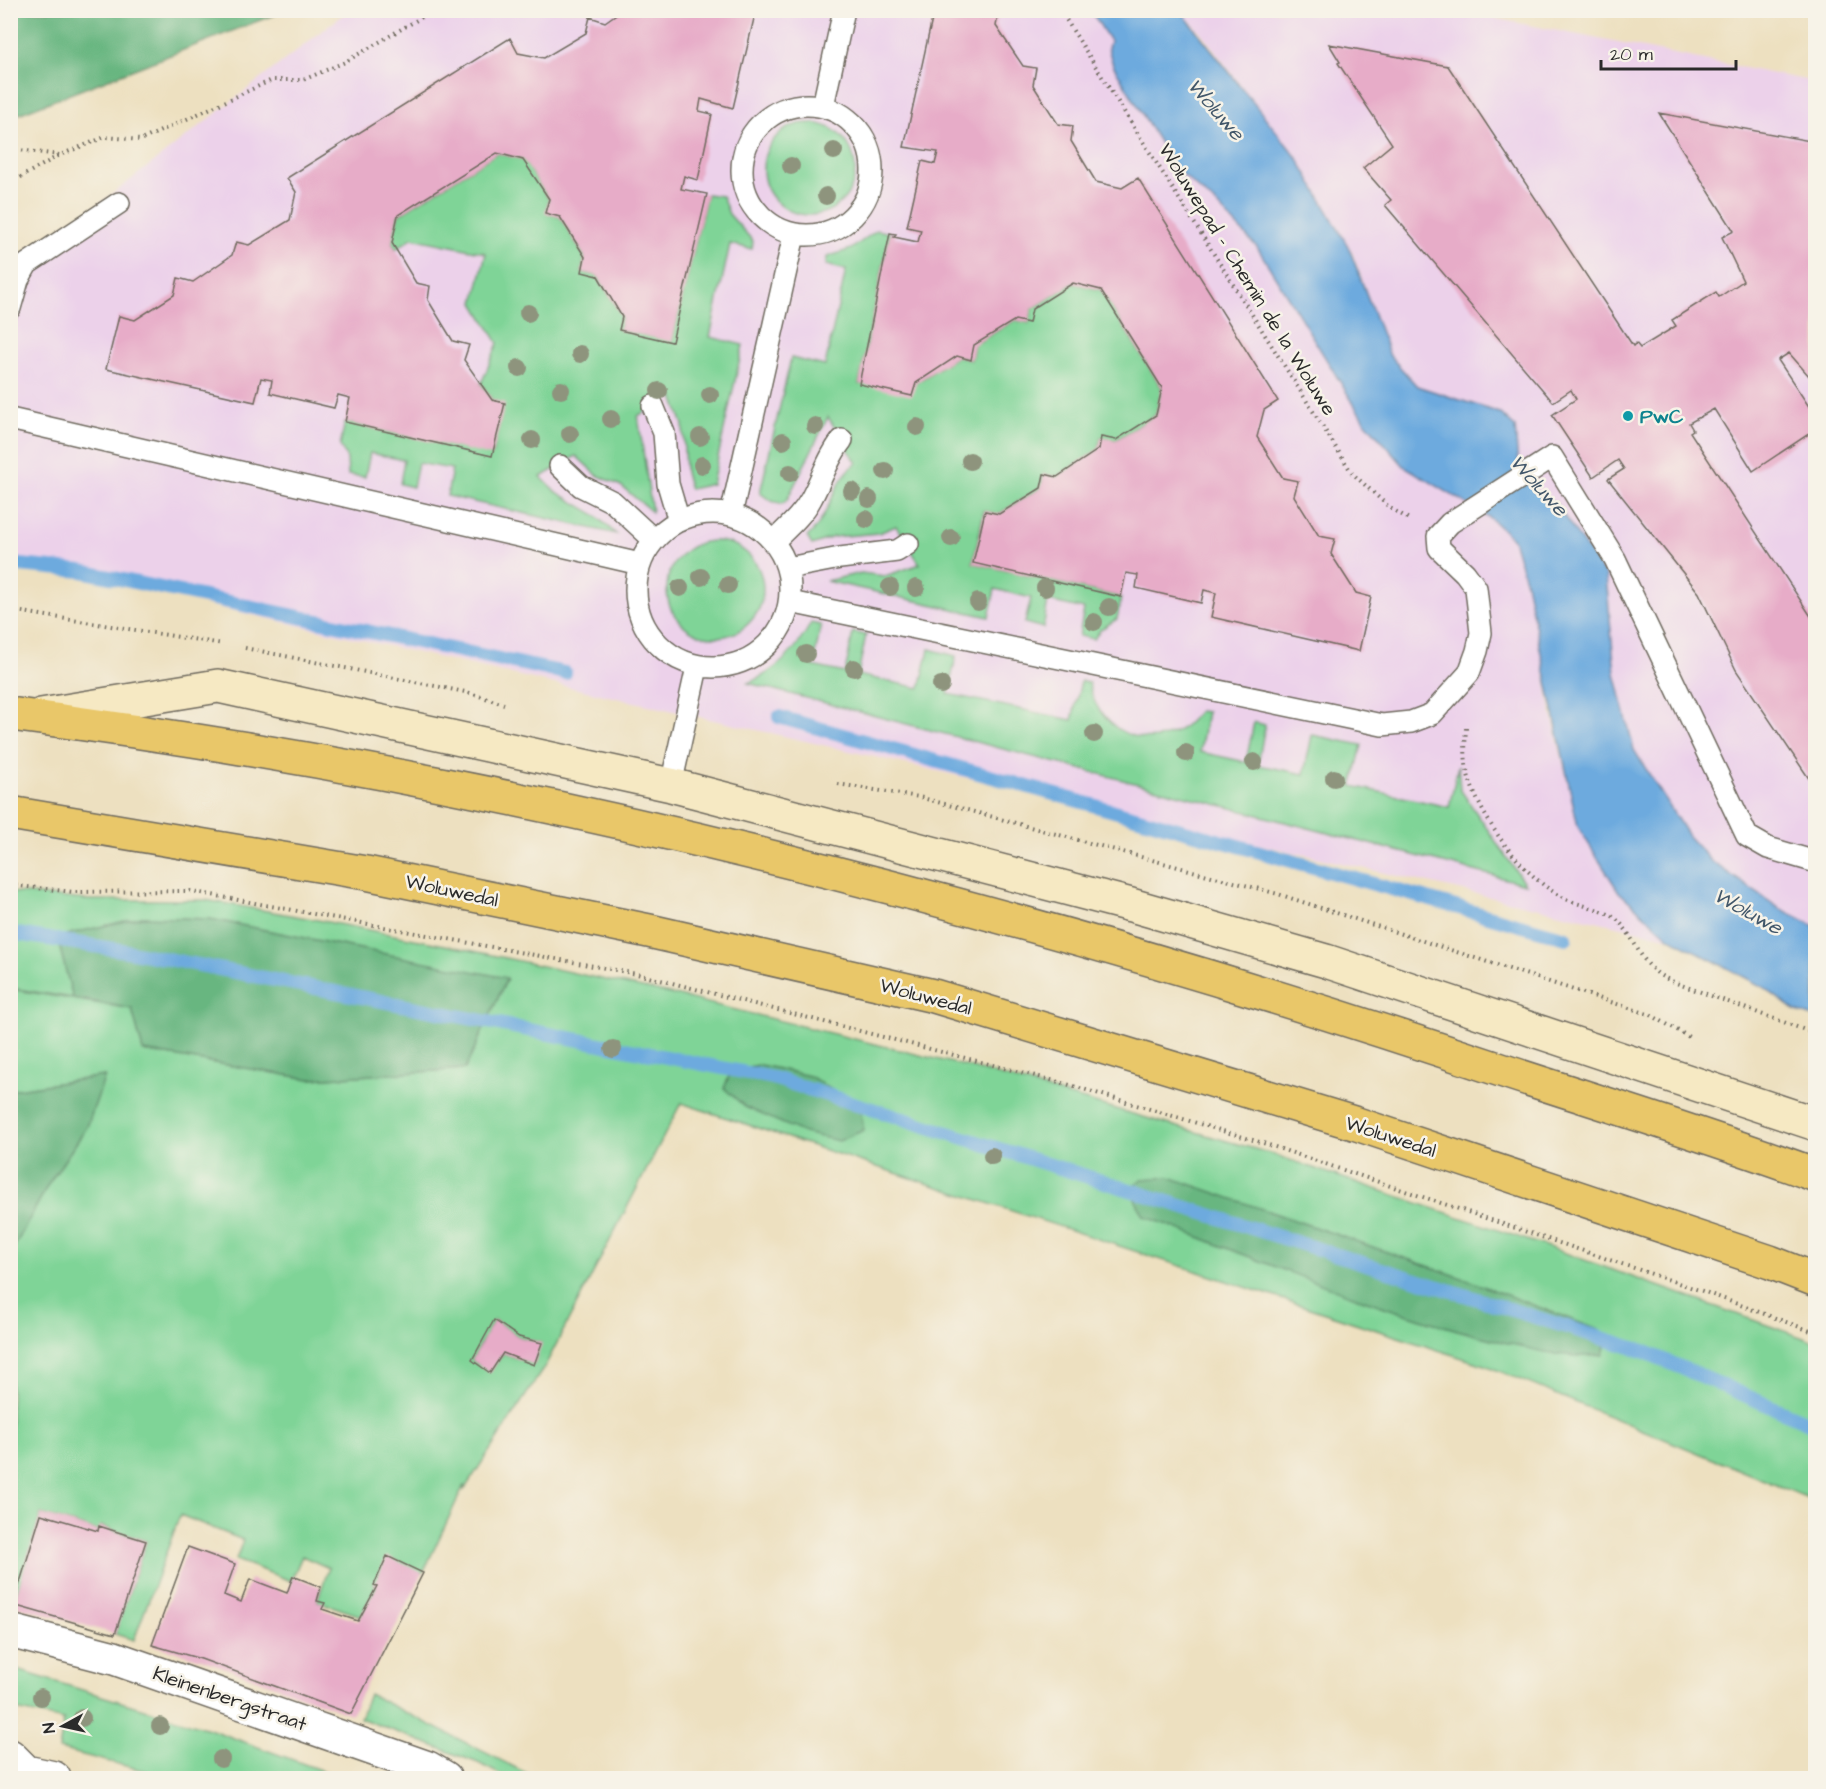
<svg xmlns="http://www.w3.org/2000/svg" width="1826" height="1789" font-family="'Architects Daughter',sans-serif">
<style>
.built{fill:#ecd1ea}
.green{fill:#7fd497;stroke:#558061;stroke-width:1.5;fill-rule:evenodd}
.forest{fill:#67b680;stroke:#497056;stroke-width:1.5}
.water{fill:#6daade;stroke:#4c6a84;stroke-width:1.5}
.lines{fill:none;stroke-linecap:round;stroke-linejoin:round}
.stream{stroke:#6daade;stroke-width:14}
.building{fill:#e7acc8}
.service-casing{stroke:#6f6a5f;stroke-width:24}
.minor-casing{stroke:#6f6a5f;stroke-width:36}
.secondary-casing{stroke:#6f6a5f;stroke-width:36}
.trunk-casing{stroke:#6f6a5f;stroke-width:36}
.path{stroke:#6f6a5f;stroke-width:4;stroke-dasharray:1.5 4.5;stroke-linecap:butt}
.service{stroke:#fff;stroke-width:21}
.minor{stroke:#fff;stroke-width:33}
.secondary{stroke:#f6e9c3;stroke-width:33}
.trunk{stroke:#e9c769;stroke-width:33}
.tree{fill:#8e947d}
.culture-dot{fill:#0f9aa8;stroke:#f7f3e8;stroke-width:2}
.labels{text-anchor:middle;stroke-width:5;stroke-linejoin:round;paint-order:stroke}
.street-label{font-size:20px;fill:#2b2b2b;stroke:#f7f3e8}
.culture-label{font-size:20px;font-weight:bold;fill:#0d838f;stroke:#f7f3e8;text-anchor:start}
.water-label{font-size:21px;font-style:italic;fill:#42576a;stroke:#f7f3e8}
</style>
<rect width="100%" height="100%" fill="#f7f3e8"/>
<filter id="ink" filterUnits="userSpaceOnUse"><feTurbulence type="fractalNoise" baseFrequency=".0167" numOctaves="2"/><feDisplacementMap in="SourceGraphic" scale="12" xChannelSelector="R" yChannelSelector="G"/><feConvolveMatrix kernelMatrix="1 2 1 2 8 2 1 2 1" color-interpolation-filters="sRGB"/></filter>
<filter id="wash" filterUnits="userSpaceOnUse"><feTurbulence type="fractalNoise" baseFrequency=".008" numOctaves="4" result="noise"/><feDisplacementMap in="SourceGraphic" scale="24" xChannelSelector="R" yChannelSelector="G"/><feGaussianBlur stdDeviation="1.35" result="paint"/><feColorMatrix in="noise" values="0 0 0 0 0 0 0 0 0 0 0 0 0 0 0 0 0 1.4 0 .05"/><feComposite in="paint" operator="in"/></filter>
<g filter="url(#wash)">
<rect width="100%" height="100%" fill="#ede0c0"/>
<path class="built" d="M 348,11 L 1091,11 L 1110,41 L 1108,48 L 1113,65 L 1174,167 L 1217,205 L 1259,248 L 1363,419 L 1404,466 L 1490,518 L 1513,539 L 1528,585 L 1552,715 L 1578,827 L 1619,892 L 1670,938 L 11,560 L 11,273 Z
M 1181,11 L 1458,11 L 1815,82 L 1815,926 L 1779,908 L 1711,861 L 1688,836 L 1633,750 L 1615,673 L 1555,503 L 1534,491 L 1518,464 L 1515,427 L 1500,413 L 1417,386 L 1390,356 L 1352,252 L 1303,167 L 1202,34 Z"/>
<path class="green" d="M763 169a46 46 0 1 1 92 0a46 46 0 1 1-92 0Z
M 497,153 L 524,160 L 549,199 L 546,213 L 560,217 L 585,257 L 582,272 L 598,276 L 622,317 L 619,330 L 672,341 L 707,194 L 722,196 L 729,214 L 753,241 L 752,249 L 730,244 L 710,337 L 743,345 L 712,484 L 690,489 L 685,473 L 683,425 L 672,394 L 638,416 L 652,512 L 621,486 L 597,475 L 576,456 L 541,477 L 555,491 L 594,514 L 616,534 L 447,496 L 452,469 L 418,463 L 413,487 L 400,484 L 404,460 L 370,453 L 365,477 L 348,475 L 347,459 L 340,446 L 345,422 L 492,455 L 504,404 L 492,400 L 481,384 L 498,343 L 474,303 L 486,253 L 412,238 L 396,249 L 392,243 L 398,215 Z
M 877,230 L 890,233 L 859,384 L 916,383 L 957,356 L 971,360 L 974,345 L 1015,320 L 1029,323 L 1032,309 L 1073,283 L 1101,290 L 1162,388 L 1156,415 L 1116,440 L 1101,437 L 1099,449 L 1057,477 L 1044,474 L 1041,488 L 999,514 L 984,511 L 973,563 L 1121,597 L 1117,619 L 1101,629 L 1094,639 L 1079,636 L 1084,609 L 1048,601 L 1043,628 L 1025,623 L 1031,598 L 995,589 L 989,617 L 826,581 L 861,573 L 885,576 L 920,564 L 896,526 L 879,533 L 833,537 L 812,545 L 807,537 C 831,517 832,480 857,463 L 828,417 L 787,500 L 782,504 L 771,501 L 760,493 L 791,358 L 825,366 L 846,270 L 826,265 L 827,257 L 851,249 Z
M667 589a48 48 0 1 1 96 0a48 48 0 1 1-96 0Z
M 811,623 L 821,625 L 813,666 L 845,673 L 853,632 L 866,635 L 858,675 L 920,688 L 929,649 L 956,656 L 948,694 L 1072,720 L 1081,681 L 1089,683 C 1095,721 1133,750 1171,734 C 1183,730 1191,720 1199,711 L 1207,712 L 1200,752 L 1246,762 L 1254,722 L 1265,725 L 1258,765 L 1304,774 L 1312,735 L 1362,745 L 1352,786 L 1449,807 L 1458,766 L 1460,789 L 1525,884 L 748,683 C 777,671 796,651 811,623 Z
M 11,892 L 87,900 L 205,900 L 313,919 L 460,948 L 679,996 L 969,1067 L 1269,1153 L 1551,1248 L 1815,1342 L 1815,1501 L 1487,1366 L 681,1103 L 545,1366 L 464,1490 L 464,1485 L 423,1573 L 374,1584 L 377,1586 L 361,1616 L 317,1601 L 329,1568 L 302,1556 L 291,1581 L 236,1560 L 243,1540 L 180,1515 L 134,1640 L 115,1634 L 146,1541 L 100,1526 L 98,1531 L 41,1514 L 15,1600 L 11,1599 L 11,1253 L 49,1183 L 87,1127 L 105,1076 L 11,1090 L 10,989 L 132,1009 L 143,1051 L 310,1079 L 465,1069 L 507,979 L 210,919 L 142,917 L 57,937 L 73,998 L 11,988 ZM 494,1320 L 519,1337 L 541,1343 L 534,1364 L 503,1353 L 490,1372 L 472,1360 Z
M 11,1668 L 212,1730 L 342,1778 L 173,1778 L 59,1749 L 64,1720 L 11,1709 Z
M 369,1694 L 536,1778 L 507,1778 L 478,1763 L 360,1718 Z"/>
<path class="forest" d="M 11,11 L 284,11 L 11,117 Z
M 142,917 L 210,919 L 507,978 L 465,1069 L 310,1079 L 143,1051 L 132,1009 L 73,998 L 57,937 Z
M 761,1065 L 810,1076 L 860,1108 L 864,1130 L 839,1141 L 804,1133 L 745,1107 L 724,1088 L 732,1069 Z
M 105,1076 L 87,1127 L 49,1183 L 11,1253 L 11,1090 Z
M 1169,1177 L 1454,1275 L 1599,1330 L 1606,1342 L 1603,1355 C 1565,1360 1528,1348 1491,1339 C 1373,1309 1258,1259 1144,1216 L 1129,1188 L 1142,1179 Z"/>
<path class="water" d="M 1091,11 L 1181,11 L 1298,159 L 1349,248 L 1390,356 L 1417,386 L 1500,413 L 1515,427 L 1518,464 L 1534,491 L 1555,503 L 1606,576 L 1615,673 L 1634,750 L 1688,836 L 1711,861 L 1779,908 L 1815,926 L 1815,1018 L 1794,1010 L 1763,987 L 1670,938 L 1619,892 L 1578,827 L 1526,583 L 1513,539 L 1490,518 L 1404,466 L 1363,419 L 1257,247 L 1217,205 L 1174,167 L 1113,65 L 1108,48 L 1110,41 Z"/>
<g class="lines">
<path class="stream" d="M 10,564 L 81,571 L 565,673
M 779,717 L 1566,938
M 10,933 L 127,951 L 773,1078 L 1643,1351 L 1816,1426"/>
</g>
<g id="blocks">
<path class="building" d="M 622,10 L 756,10 L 733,108 L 701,99 L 699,111 L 712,114 L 698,180 L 684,176 L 681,189 L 707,194 L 672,342 L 619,330 L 622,317 L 598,276 L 582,272 L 585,257 L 560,217 L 545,213 L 549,199 L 523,160 L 497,153 L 398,215 L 392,243 L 416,283 L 430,286 L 428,300 L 453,341 L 469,345 L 464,360 L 481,384 L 492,400 L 505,403 L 492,456 L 345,422 L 350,398 L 338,395 L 334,408 L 270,393 L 272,380 L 261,378 L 255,402 L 106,369 L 119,316 L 135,320 L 174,295 L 178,278 L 193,282 L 232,255 L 236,242 L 249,245 L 290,220 L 296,192 L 287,178 L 510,38 L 518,53 L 544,58 L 586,33 L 590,17 L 605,22 Z
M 934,10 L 999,10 L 996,26 L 1023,66 L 1036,68 L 1033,85 L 1058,124 L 1073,126 L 1071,141 L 1096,182 L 1122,188 L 1138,178 L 1278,401 L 1264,410 L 1257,437 L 1283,478 L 1298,481 L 1294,496 L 1319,536 L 1335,539 L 1331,554 L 1356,593 L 1371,597 L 1359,651 L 1211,617 L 1216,593 L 1204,590 L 1201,603 L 1136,588 L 1138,575 L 1126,573 L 1121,597 L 973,563 L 985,511 L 999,514 L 1041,488 L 1044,474 L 1057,477 L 1099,449 L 1101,437 L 1116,440 L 1156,415 L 1162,388 L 1101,290 L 1073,283 L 1032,309 L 1029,323 L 1015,320 L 974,345 L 971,360 L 957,356 L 916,383 L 912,396 L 859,384 L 890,233 L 896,234 L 894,237 L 918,242 L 921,230 L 907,227 L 922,161 L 935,164 L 938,152 L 904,147 Z
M 1329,44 L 1448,66 L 1633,346 L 1636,343 L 1640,348 L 1676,326 L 1672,320 L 1716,292 L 1719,297 L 1743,281 L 1722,237 L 1734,231 L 1659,113 L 1816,142 L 1816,384 L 1789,353 L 1778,360 L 1816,417 L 1816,429 L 1753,471 L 1714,409 L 1689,423 L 1693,430 L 1690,432 L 1816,624 L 1816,789 L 1736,670 L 1699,593 L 1608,479 L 1624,469 L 1618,460 L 1593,477 L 1552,415 L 1576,399 L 1571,390 L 1553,402 L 1385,205 L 1391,200 L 1363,168 L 1392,144 L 1338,63 L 1340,62 Z
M 494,1320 L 519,1337 L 542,1343 L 534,1365 L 503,1353 L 490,1373 L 472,1360 Z
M 41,1514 L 98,1531 L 99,1526 L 146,1541 L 115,1634 L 13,1605 Z
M 188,1547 L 235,1564 L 224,1595 L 241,1602 L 250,1579 L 287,1593 L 293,1576 L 321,1587 L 317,1601 L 325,1603 L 322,1609 L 358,1621 L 377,1586 L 374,1585 L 387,1556 L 423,1573 L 351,1714 L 201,1659 L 152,1645 Z"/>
</g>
</g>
<g filter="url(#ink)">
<use href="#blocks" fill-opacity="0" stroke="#6f6a5f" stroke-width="1.5"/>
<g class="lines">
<defs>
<path id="service" d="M742 170a65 65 0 1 1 130 0a65 65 0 1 1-130 0Z
M 823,106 L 844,10
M 10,308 L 18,280 L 27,264 L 119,203
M 653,406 L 664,433 L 668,484 L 679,521
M 10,419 L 640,564
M 560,466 L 581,486 L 613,502 L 654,540
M636 590a77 77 0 1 1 154 0a77 77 0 1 1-154 0Z
M 731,515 L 794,235
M 773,542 C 787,528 802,516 811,499 C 822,479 828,457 842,440
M 788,568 L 840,558 L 897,551 L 908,544
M 790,602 L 1382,725 L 1411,722 L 1432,714 L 1469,673 L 1477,651 L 1481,633 L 1476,588 L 1465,573 L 1439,548 L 1438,536 L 1450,523 L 1552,457 L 1615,559 L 1747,836 L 1768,848 L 1816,862
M 671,785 L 697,667"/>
<path id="minor" d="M 10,1631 L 114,1658 L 428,1768 L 445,1778
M 10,1756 L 26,1772 L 54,1778"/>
<path id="secondary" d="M 41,715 L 218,686 L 671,785 L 1131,905 L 1326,961 L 1816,1124"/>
<path id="trunk" d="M 10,714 C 519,779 1019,908 1504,1071 C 1608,1105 1713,1137 1816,1175
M 10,813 L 366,873 L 649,931 L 934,996 L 1357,1124 L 1770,1262 L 1816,1280"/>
</defs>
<use href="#service" class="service-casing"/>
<use href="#minor" class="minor-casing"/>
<use href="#secondary" class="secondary-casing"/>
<use href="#trunk" class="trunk-casing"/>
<path class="path" d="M 1060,10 L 1352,473 L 1390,508 L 1409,519
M 10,149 L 60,155
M 10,183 L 60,155 L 105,137 L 141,140 L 272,80 L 303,80 L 345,62 L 434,10
M 10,610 L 223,644
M 245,648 L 470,693 L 504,704
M 1466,728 C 1465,745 1464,761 1469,778 C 1482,821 1524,878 1564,898 C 1579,906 1601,908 1615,918 C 1633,933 1638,958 1656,972 C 1661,977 1670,980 1676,983 L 1816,1034
M 838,784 L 919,797 L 1278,894 L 1651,1015 L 1689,1037
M 10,885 L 74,892 L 190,891 L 637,974 L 1063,1083 L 1263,1143 L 1705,1292 L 1816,1333"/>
<use href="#service" class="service"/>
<use href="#minor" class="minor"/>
<use href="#secondary" class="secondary"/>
<use href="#trunk" class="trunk"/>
</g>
<g class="tree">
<circle cx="834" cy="151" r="9"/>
<circle cx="791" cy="166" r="9"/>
<circle cx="826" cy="196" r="9"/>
<circle cx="528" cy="313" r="9"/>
<circle cx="580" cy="354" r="9"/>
<circle cx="519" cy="368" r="9"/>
<circle cx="561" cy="390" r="9"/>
<circle cx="659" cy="391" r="9"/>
<circle cx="710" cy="395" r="9"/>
<circle cx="611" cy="419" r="9"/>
<circle cx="815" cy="426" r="9"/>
<circle cx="917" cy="427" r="9"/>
<circle cx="570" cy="434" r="9"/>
<circle cx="700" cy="437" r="9"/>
<circle cx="532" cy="440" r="9"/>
<circle cx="783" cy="441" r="9"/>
<circle cx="970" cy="461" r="9"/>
<circle cx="702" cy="465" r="9"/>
<circle cx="885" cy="471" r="9"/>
<circle cx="790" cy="473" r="9"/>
<circle cx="852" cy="491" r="9"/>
<circle cx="869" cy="499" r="9"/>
<circle cx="866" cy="519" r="9"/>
<circle cx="951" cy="538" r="9"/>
<circle cx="701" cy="577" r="9"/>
<circle cx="728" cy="585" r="9"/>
<circle cx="890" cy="587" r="9"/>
<circle cx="680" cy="588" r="9"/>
<circle cx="916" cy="588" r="9"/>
<circle cx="1045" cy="588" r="9"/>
<circle cx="978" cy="602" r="9"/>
<circle cx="1109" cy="607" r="9"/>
<circle cx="1094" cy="622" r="9"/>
<circle cx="806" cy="654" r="9"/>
<circle cx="854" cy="668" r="9"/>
<circle cx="941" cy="685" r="9"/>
<circle cx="1094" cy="734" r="9"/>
<circle cx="1186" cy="753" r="9"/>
<circle cx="1254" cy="762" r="9"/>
<circle cx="1334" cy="778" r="9"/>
<circle cx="613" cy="1049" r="9"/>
<circle cx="992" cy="1156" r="9"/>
<circle cx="41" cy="1697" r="9"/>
<circle cx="82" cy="1718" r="9"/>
<circle cx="160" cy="1726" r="9"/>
<circle cx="221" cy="1759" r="9"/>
</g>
</g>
<circle class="culture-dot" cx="1628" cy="416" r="6"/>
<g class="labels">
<g class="street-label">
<text transform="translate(1248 279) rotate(58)" y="7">Woluwepad - Chemin de la Woluwe</text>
<text transform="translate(452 890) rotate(12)" y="7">Woluwedal</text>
<text transform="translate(926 996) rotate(15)" y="7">Woluwedal</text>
<text transform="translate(1391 1136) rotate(18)" y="7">Woluwedal</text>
<text transform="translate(230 1698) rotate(19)" y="7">Kleinenbergstraat</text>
</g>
<g class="culture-label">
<text x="1640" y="423">PwC</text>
</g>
<g class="water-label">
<text transform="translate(1216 109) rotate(49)" y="7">Woluwe</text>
<text transform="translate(1539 485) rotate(48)" y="7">Woluwe</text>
<text transform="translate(1748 911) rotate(29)" y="7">Woluwe</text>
</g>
</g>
<rect width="1826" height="1789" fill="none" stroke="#f7f3e8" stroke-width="36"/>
<g transform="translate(63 1726) rotate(262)" stroke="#f7f3e8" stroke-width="4.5" paint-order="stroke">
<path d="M0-4.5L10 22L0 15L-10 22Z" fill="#2b2b2b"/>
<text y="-9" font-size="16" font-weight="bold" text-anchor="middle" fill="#2b2b2b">N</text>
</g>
<path d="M1601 60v9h135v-9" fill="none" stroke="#2b2b2b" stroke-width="3"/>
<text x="1610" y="60" font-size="18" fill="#2b2b2b" stroke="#f7f3e8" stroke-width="4.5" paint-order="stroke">20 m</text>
</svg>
